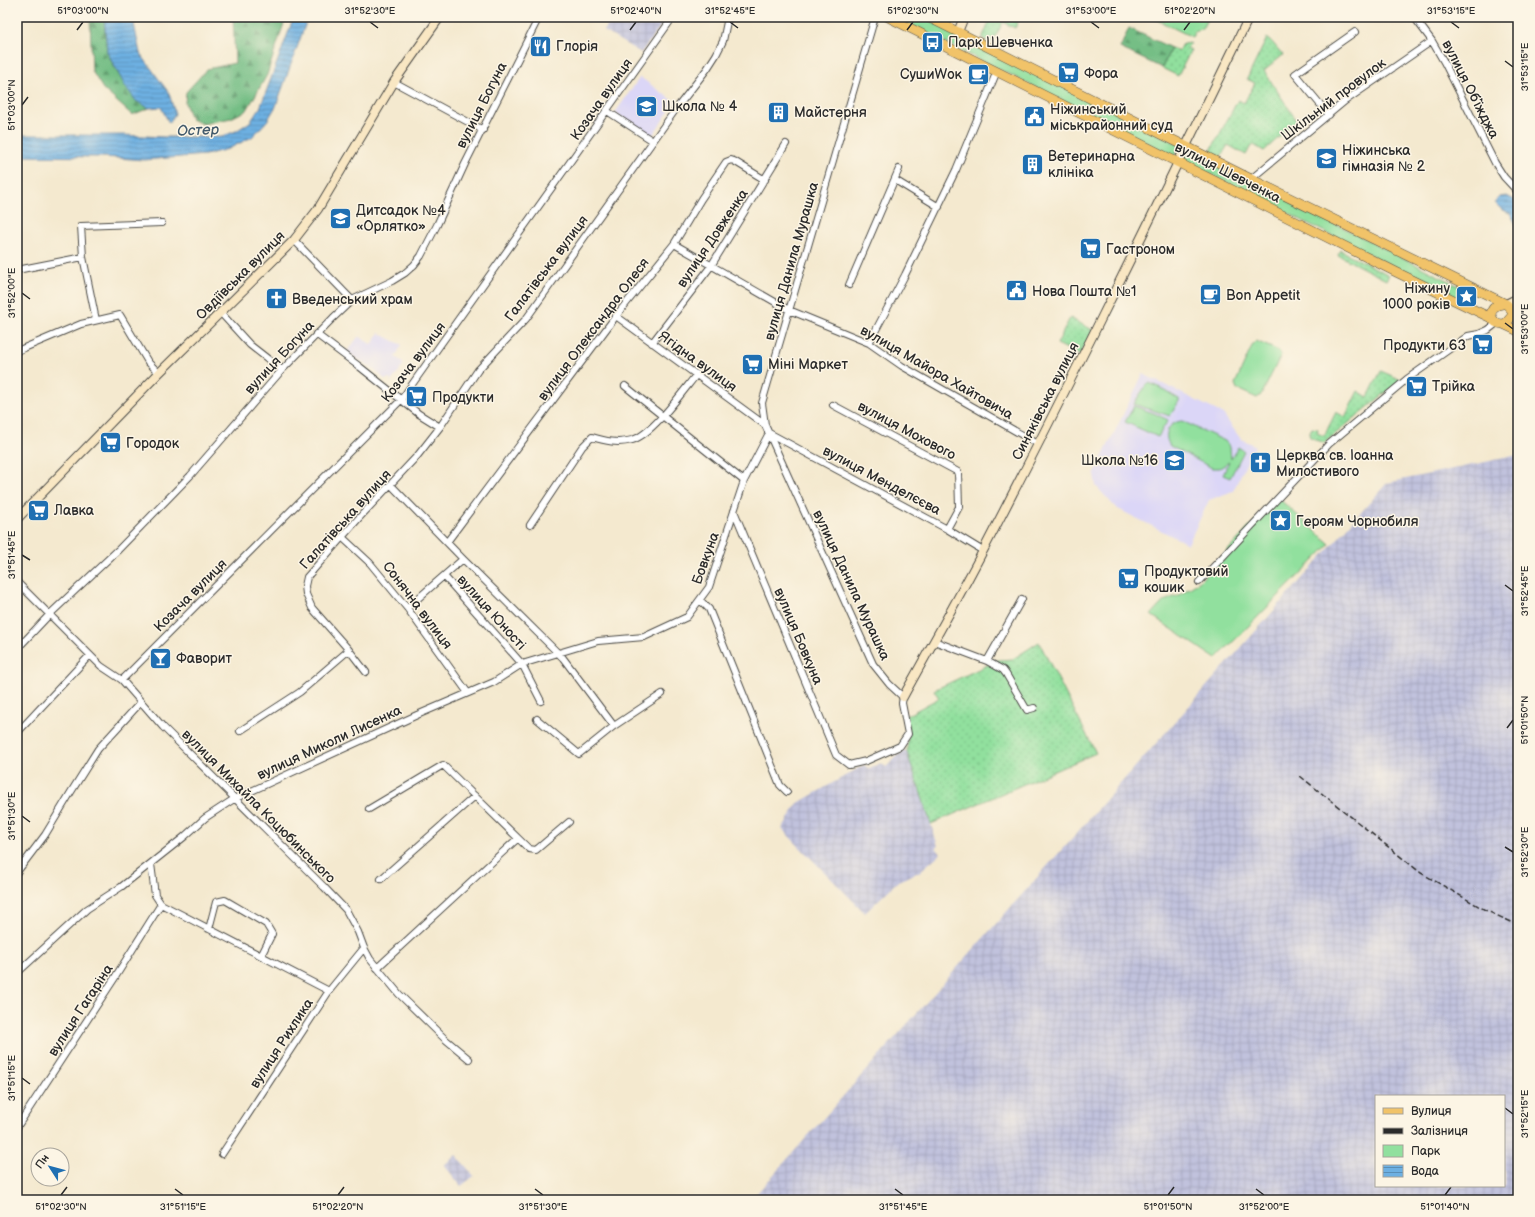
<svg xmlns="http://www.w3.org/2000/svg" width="1535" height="1217" font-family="'Balsamiq Sans',sans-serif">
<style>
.built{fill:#dbd6f7}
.industrial{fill:url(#industrial-grid);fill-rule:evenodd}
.grass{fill:url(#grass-dots);stroke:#5e8664}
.forest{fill:url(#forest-firs);stroke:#507458}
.park{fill:#91e09e;stroke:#5e8664}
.water{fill:url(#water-rules);stroke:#4c6e86}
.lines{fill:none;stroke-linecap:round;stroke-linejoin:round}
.street-casing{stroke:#494844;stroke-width:8}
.secondary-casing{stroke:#494844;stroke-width:10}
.primary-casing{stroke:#494844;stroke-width:10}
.street{stroke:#fff;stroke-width:6}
.secondary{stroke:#f9e7c3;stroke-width:8}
.primary{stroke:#f1c369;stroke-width:9}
.rail{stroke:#2b2b2b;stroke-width:1.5;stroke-dasharray:6 3;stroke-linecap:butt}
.ticks{fill:none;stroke:#2b2b2b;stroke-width:1.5}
.labels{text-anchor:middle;stroke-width:3;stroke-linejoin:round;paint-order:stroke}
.poi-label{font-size:14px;fill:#2b2b2b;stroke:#fcf5e5;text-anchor:start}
.street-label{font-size:14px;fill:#2b2b2b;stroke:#fcf5e5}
.water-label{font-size:15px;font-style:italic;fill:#425a6b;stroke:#fcf5e5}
.neatline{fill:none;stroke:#2b2b2b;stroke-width:1.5}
.ticks-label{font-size:10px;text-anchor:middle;fill:#2b2b2b}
</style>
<defs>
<pattern id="industrial-grid" width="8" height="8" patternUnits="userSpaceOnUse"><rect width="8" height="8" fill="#c1c2dd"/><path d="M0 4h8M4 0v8" fill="none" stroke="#a6a7be"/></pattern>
<pattern id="grass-dots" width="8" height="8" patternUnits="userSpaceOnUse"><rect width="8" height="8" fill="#91e09e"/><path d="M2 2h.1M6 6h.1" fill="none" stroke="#7dc088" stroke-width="1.8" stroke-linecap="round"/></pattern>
<pattern id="forest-firs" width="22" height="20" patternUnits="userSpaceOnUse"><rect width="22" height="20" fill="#74be85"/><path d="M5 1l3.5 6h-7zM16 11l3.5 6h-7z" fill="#5f9b6d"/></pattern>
<pattern id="water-rules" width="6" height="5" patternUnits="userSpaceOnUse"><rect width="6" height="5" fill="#6db0e2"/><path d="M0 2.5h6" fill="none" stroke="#5a8fb7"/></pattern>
</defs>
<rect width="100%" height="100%" fill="#fcf5e5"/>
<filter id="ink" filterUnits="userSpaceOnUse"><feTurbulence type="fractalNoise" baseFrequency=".025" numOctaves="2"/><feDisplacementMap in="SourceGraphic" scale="8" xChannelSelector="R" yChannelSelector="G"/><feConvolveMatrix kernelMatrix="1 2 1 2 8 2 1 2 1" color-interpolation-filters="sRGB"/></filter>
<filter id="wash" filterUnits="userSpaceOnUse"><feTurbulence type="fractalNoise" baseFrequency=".012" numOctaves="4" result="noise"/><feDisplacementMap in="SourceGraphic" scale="16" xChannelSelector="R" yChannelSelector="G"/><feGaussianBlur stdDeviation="0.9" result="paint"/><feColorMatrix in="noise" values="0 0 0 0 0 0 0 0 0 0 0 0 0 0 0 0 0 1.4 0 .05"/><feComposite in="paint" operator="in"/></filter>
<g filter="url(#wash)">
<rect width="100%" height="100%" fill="#f4e9cf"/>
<path class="built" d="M 640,77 L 675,102 L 652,136 L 615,113 Z
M 379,333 L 402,345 L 395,357 L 403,362 L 403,366 L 390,383 L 391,380 L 388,378 L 386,380 L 372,368 L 347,352 L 359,336 L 372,345 Z
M 1143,374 L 1223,414 L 1240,438 L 1255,446 L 1233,491 L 1209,500 L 1188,544 L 1116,508 L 1096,486 L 1094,474 Z"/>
<path class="industrial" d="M 612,17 L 667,17 L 641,53 L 604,31 Z
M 1518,455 L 1518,1200 L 751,1200 L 1387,483 ZM 1376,1096 L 1504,1096 L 1504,1186 L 1376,1186 Z
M 904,750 L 907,752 L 938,846 L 936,849 L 941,853 L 919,872 L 898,881 L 865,913 L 782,829 L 798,803 L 864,765 L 870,769 L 881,763 L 886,767 Z
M 456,1155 L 474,1176 L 461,1186 L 444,1165 Z"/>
<path class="grass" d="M 992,17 L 1020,17 L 1015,28 L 1003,22 L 992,43 L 982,38 Z
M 1267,38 L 1271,41 L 1283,55 L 1264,71 L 1297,121 L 1264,151 L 1252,144 L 1246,155 L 1228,145 L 1220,158 L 1210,152 L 1238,100 L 1244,103 L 1255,83 L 1247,79 Z
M 1190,43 L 1187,48 L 1191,50 L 1178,76 L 1162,68 L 1171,48 L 1179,51 L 1183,44 Z
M 1340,250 L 1389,275 L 1386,280 L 1338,255 Z
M 1070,318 L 1093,330 L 1080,355 L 1057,344 Z
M 1381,371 L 1401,380 L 1324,443 L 1310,437 L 1309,433 L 1312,428 L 1318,429 L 1317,433 L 1324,436 L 1336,412 L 1345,417 L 1358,391 L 1368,397 Z
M 1039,642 L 1096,753 L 931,824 L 907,752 L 908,734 L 904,717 L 939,698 L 934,690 L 998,660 L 1013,659 Z"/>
<path class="forest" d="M 90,17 L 104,17 L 107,52 L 115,69 L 136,100 L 149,108 L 132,115 L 103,89 L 92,71 Z
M 233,17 L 286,17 L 267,75 L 247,110 L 231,118 L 203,124 L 191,119 L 185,103 L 186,92 L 207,69 L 235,63 Z
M 1129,28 L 1171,48 L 1162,68 L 1120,48 Z"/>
<path class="park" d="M 894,17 L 923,17 L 1180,145 L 1174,156 Z
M 1151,17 L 1208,17 L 1202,29 L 1196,30 L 1192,37 Z
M 1188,149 L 1470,292 C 1472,295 1472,297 1470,301 L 1464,302 L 1182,160 Z
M 1256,341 L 1279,351 L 1281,355 L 1262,394 L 1257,398 L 1237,389 L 1235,384 L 1253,344 Z
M 1149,383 L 1157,386 L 1179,399 L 1179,401 L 1170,416 L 1134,404 L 1146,385 Z
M 1134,406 L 1156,414 L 1168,420 L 1158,437 L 1125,422 Z
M 1182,421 L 1225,441 L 1230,447 L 1231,459 L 1238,447 L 1244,451 L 1230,478 L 1223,475 L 1229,462 L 1220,468 L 1212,468 L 1170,446 C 1162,434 1169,422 1182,421 Z
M 1277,497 L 1330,544 L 1216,659 L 1151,615 L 1164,601 L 1179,595 L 1199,582 Z"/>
<path class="water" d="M 104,17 L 134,17 L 134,24 L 140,53 L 169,93 L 175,114 L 169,123 L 161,107 L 149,108 L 136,101 L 125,86 L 107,52 Z
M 294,17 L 308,17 L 276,106 L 267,121 L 252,137 L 228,149 L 205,155 L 144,160 L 105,157 L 17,156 L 17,135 L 123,135 L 165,137 L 221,137 L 236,131 L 250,122 L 260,108 Z
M 1507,196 L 1518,202 L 1518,228 L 1510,213 L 1502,210 L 1495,203 L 1499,197 Z"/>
</g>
<g filter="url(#ink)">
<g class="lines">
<defs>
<path id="street" d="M 1414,17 L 1432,41 L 1444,62 L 1495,163 L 1504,177 L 1518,192
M 394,82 L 483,130
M 607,111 L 653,141
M 1329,115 L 1295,74 L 1355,32
M 1251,179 L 1345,101 L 1432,41
M 895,180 L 939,207
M 294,240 L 352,300
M 674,244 L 789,310 L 869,343 L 902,366 L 1038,444
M 17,270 L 83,257
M 849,285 L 899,169
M 220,312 L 250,345 L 282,370
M 616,316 L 765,425
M 96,320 L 83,257 L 81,226 L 162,223
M 316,334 L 360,367 L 419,414 L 440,427
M 652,343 L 711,266 L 786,144
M 869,343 L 905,275 L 956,170 L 997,71
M 17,351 L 81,324 L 120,315 L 148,362 L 159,373
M 625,386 L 744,481
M 833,405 L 958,472 L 959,507 L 947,529
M 391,485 L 463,559 L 563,658 L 614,726
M 734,511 L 836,755 L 849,765 L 866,761 L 900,746 L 908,734 L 902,703 L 903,697 L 889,684 L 873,664 L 765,425 L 762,403 L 875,17
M 530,525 L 582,447 L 592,437 C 605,441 618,444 632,440 C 652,435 683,391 697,374
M 342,537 L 370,563 L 407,608 L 468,693
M 447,542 L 616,316 L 674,244 L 701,199 L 726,162 L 731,160 L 734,161 L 765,180
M 444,576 L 522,664 L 541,701
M 17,582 L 101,666 L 122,680 L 163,727 L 324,887 L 346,910 L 358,932 L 364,948 L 370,959 L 399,994 L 445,1039 L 469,1059
M 1199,582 L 1329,444 L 1407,379 L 1468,336 L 1479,334 L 1488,330 L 1497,323
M 700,600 L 709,609 L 780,785 L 787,792
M 407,608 L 463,559
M 934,641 L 987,661 L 1022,599
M 17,649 L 50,614 L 118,550 L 190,476 L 282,370 L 333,318 L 352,300 L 392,281 L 405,273 L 414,265 L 421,256 L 437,225 L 465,164 L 539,17
M 987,661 L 1003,670 L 1006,674 L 1027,710 L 1034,708
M 366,672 L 349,650 L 312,608 L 306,594 L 305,586 L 307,577 L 358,519 L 418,455 L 440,427 L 478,370 L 526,319 L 676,109 L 707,69 L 716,55 L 723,41 L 728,17
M 122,680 L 401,400 L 673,17
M 537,719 L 579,754 L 614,726 L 662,694
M 240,731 L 300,692 L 349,650
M 17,733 L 90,655
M 369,809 L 443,765 L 529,849 L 536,850 L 569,822
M 151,864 L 155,895 L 161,904 L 329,991
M 17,872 L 45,835 L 71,792 L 98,749 L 141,702
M 381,879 L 475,796
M 209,929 L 216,902 L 225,900 L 266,924 L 272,934 L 261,956
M 377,968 L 517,839
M 17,973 L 87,909 L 121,887 L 184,837 L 205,818 L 234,799 L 417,715 L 494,682 L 522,664 L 598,641 L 644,637 L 687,617 L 709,587 L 744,481 L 769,433 L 947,529 L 983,551
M 17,1127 L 114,979 L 161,904
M 222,1154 L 329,991 L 364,948"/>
<path id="secondary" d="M 958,32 L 964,17
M 1506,304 L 1518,298
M 17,519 L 159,373 L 294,240 L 318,209 L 394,82 L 440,17
M 903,697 C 930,648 958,599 984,549 C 1076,373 1162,195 1249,17"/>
<path id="primary" d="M 888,17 L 1396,272 L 1493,319
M 928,17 L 1251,179 L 1506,304 L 1510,308 L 1518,318
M 1503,304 C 1485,305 1489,328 1506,323 L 1512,316 L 1512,311
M 1503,324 L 1518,331"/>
</defs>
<use href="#street" class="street-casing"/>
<use href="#secondary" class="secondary-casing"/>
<use href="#primary" class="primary-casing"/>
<use href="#street" class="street"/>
<use href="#secondary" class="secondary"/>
<use href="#primary" class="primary"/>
<path class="rail" d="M 1300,776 L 1421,873 L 1487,911 L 1518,925"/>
</g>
</g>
<path class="ticks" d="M 370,22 L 378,28M 730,22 L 738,28M 1091,22 L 1099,28M 1451,22 L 1459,28M 77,30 L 83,22M 630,30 L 636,22M 907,30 L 913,22M 1184,30 L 1190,22M 1505,61 L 1513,67M 22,105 L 28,97M 22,293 L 30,299M 1505,323 L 1513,329M 22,555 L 30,560M 1505,585 L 1513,591M 1507,728 L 1513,720M 22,816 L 30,822M 1505,847 L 1513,852M 22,1078 L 30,1084M 1505,1108 L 1513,1114M 175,1189 L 183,1195M 535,1189 L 543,1195M 895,1189 L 903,1195M 1256,1189 L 1264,1195M 61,1195 L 67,1187M 338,1195 L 344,1187M 1168,1195 L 1174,1187M 1445,1195 L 1451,1187"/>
<defs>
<symbol id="bus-square" viewBox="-11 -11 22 22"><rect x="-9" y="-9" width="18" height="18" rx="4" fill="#1f6fb2" stroke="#fcf5e5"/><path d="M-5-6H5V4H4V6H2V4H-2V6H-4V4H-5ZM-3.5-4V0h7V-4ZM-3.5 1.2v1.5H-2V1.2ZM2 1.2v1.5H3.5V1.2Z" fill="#fff"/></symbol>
<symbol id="restaurant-square" viewBox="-11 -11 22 22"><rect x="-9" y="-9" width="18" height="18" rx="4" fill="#1f6fb2" stroke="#fcf5e5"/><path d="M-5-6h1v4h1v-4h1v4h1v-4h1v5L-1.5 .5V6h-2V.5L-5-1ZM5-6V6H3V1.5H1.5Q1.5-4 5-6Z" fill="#fff"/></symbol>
<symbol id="supermarket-square" viewBox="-11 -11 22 22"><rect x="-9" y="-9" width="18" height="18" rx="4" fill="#1f6fb2" stroke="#fcf5e5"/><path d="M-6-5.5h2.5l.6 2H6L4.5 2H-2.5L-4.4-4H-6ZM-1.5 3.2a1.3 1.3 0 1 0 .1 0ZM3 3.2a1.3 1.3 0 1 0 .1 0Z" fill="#fff"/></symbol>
<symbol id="cafe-square" viewBox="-11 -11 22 22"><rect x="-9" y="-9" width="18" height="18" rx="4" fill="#1f6fb2" stroke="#fcf5e5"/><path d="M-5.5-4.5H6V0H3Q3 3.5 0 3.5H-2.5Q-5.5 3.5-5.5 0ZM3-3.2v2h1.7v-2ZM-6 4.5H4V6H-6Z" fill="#fff"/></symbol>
<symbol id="school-square" viewBox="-11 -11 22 22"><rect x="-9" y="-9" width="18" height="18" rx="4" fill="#1f6fb2" stroke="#fcf5e5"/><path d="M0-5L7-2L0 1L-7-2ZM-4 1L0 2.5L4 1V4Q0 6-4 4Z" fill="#fff"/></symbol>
<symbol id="building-square" viewBox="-11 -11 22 22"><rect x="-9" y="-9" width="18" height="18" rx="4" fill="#1f6fb2" stroke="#fcf5e5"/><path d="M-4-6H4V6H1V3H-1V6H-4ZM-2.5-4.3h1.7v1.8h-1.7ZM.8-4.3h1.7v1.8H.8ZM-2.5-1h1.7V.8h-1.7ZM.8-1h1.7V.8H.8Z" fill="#fff"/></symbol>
<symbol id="civic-square" viewBox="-11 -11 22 22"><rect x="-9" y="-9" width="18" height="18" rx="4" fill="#1f6fb2" stroke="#fcf5e5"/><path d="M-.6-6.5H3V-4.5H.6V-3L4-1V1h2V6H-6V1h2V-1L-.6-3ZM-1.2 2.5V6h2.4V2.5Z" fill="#fff"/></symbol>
<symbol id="sight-square" viewBox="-11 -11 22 22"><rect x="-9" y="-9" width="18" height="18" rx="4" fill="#1f6fb2" stroke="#fcf5e5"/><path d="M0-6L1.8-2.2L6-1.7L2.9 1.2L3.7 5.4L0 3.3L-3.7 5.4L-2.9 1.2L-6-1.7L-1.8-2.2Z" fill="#fff"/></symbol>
<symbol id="church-square" viewBox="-11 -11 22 22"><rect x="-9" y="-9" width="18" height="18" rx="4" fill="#1f6fb2" stroke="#fcf5e5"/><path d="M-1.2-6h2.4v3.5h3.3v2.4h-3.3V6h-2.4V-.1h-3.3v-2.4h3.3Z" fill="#fff"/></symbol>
<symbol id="bar-square" viewBox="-11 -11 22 22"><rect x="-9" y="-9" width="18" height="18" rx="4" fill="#1f6fb2" stroke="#fcf5e5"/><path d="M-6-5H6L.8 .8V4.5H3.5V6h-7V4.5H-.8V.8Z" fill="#fff"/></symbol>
</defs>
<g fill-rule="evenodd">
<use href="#bus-square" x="920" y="30" width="25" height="25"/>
<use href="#restaurant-square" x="528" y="34" width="25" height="25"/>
<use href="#supermarket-square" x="1056" y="60" width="25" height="25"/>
<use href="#cafe-square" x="966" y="62" width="25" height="25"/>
<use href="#school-square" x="634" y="94" width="25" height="25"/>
<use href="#building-square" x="766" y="100" width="25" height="25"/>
<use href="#civic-square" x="1022" y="104" width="25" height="25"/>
<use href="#school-square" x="1314" y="146" width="25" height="25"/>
<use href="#building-square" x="1020" y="152" width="25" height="25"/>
<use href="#school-square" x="328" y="206" width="25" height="25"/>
<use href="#supermarket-square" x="1078" y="236" width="25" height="25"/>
<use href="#civic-square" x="1004" y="278" width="25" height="25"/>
<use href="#cafe-square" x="1198" y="282" width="25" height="25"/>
<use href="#sight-square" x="1454" y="284" width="25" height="25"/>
<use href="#church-square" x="264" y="286" width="25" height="25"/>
<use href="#supermarket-square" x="1470" y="332" width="25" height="25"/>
<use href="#supermarket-square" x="740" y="352" width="25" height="25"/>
<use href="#supermarket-square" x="1404" y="374" width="25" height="25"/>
<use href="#supermarket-square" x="404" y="384" width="25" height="25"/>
<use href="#supermarket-square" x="98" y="430" width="25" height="25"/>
<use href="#school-square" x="1162" y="448" width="25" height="25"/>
<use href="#church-square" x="1248" y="450" width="25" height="25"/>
<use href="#supermarket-square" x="26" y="498" width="25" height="25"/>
<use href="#sight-square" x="1268" y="508" width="25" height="25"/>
<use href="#supermarket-square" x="1116" y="566" width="25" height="25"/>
<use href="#bar-square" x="148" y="646" width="25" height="25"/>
</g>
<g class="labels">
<g class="poi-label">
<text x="948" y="47">Парк Шевченка</text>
<text x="556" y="51">Глорія</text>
<text x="1084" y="78">Фора</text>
<text x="962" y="79" text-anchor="end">СушиWок</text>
<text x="662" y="111">Школа № 4</text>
<text x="1050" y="114">Ніжинський<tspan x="1050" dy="16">міськрайонний суд</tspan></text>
<text x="794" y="117">Майстерня</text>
<text x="1342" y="155">Ніжинська<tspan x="1342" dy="16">гімназія № 2</tspan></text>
<text x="1048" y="161">Ветеринарна<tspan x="1048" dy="16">клініка</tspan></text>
<text x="356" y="215">Дитсадок №4<tspan x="356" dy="16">«Орлятко»</tspan></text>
<text x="1106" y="254">Гастроном</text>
<text x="1450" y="293" text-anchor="end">Ніжину<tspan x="1450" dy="16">1000 років</tspan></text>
<text x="1032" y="296">Нова Пошта №1</text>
<text x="1226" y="300">Bon Appetit</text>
<text x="292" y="304">Введенський храм</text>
<text x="1466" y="350" text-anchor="end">Продукти 63</text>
<text x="768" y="369">Міні Маркет</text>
<text x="1432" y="391">Трійка</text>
<text x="432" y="402">Продукти</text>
<text x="126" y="448">Городок</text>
<text x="1276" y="460">Церква св. Іоанна<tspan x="1276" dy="16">Милостивого</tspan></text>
<text x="1158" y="465" text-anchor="end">Школа №16</text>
<text x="54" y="515">Лавка</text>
<text x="1296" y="526">Героям Чорнобиля</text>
<text x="1144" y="576">Продуктовий<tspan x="1144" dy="16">кошик</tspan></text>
<text x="176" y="663">Фаворит</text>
</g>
<g class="street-label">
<text transform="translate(1471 89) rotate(63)" y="5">вулиця Обʼїжджа</text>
<text transform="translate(601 99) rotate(-55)" y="5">Козача вулиця</text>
<text transform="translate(1333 99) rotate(-37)" y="5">Шкільний провулок</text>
<text transform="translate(481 105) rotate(-63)" y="5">вулиця Богуна</text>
<text transform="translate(1228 172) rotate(27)" y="5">вулиця Шевченка</text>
<text transform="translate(712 238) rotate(-56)" y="5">вулиця Довженка</text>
<text transform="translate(791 261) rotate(-74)" y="5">вулиця Данила Мурашка</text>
<text transform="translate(546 268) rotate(-53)" y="5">Галатівська вулиця</text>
<text transform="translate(240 275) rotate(-45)" y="5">Овдіївська вулиця</text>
<text transform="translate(593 329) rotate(-53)" y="5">вулиця Олександра Олеся</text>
<text transform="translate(279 357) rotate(-47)" y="5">вулиця Богуна</text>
<text transform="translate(698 361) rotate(36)" y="5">Ягідна вулиця</text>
<text transform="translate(413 362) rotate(-53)" y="5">Козача вулиця</text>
<text transform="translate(937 372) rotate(30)" y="5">вулиця Майора Хайтовича</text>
<text transform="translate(1045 401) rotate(-63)" y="5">Синяківська вулиця</text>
<text transform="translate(907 430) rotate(28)" y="5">вулиця Мохового</text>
<text transform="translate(882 480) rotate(28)" y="5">вулиця Менделєєва</text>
<text transform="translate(345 519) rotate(-48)" y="5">Галатівська вулиця</text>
<text transform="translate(705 558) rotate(-70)" y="5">Бовкуна</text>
<text transform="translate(852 585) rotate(65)" y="5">вулиця Данила Мурашка</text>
<text transform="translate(190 595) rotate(-45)" y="5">Козача вулиця</text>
<text transform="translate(418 605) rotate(53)" y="5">Сонячна вулиця</text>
<text transform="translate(492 612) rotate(48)" y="5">вулиця Юності</text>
<text transform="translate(799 636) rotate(67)" y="5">вулиця Бовкуна</text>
<text transform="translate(329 742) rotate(-25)" y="5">вулиця Миколи Лисенка</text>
<text transform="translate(259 806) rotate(45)" y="5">вулиця Михайла Коцюбинського</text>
<text transform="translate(80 1010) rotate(-57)" y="5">вулиця Гагаріна</text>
<text transform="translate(281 1043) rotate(-57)" y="5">вулиця Рихлика</text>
</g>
<g class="water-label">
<text transform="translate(198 130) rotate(-2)" y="5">Остер</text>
</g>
</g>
<rect width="1535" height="1217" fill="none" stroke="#fcf5e5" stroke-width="44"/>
<rect x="1375" y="1095" width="130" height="92" fill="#fcf5e5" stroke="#a8a49b"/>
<rect x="1383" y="1108" width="20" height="6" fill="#f1c369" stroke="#a8a49b"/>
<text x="1411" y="1115" font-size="12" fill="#2b2b2b">Вулиця</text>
<rect x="1383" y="1128" width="20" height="6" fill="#2b2b2b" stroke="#a8a49b"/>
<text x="1411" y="1135" font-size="12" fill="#2b2b2b">Залізниця</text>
<rect x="1383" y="1145" width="20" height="12" fill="#91e09e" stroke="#a8a49b"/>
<text x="1411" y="1155" font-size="12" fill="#2b2b2b">Парк</text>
<rect x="1383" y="1165" width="20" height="12" fill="url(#water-rules)" stroke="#a8a49b"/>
<text x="1411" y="1175" font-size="12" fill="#2b2b2b">Вода</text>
<g transform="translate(50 1167) rotate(306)"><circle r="19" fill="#fcf5e5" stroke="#a8a49b"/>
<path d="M0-3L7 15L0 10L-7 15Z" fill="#1f6fb2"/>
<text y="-6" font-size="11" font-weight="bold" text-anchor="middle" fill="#2b2b2b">Пн</text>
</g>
<rect x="22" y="22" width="1491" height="1173" class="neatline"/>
<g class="ticks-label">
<text x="83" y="14">51°03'00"N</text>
<text x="370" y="14">31°52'30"E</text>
<text x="636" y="14">51°02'40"N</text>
<text x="730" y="14">31°52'45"E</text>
<text x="913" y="14">51°02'30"N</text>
<text x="1091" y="14">31°53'00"E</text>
<text x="1190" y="14">51°02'20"N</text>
<text x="1451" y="14">31°53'15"E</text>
<text transform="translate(1524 67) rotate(-90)" y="4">31°53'15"E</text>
<text transform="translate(11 105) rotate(-90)" y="4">51°03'00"N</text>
<text transform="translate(11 293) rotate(-90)" y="4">31°52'00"E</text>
<text transform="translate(1524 329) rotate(-90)" y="4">31°53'00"E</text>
<text transform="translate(11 555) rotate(-90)" y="4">31°51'45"E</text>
<text transform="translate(1524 591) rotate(-90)" y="4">31°52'45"E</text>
<text transform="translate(1524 720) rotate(-90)" y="4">51°01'50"N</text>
<text transform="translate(11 816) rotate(-90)" y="4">31°51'30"E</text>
<text transform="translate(1524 852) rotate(-90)" y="4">31°52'30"E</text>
<text transform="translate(11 1078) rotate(-90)" y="4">31°51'15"E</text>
<text transform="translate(1524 1114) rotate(-90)" y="4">31°52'15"E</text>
<text x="61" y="1210">51°02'30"N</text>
<text x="183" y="1210">31°51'15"E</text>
<text x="338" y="1210">51°02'20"N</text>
<text x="543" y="1210">31°51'30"E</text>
<text x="903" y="1210">31°51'45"E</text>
<text x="1168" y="1210">51°01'50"N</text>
<text x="1264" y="1210">31°52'00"E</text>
<text x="1445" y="1210">51°01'40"N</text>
</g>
</svg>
